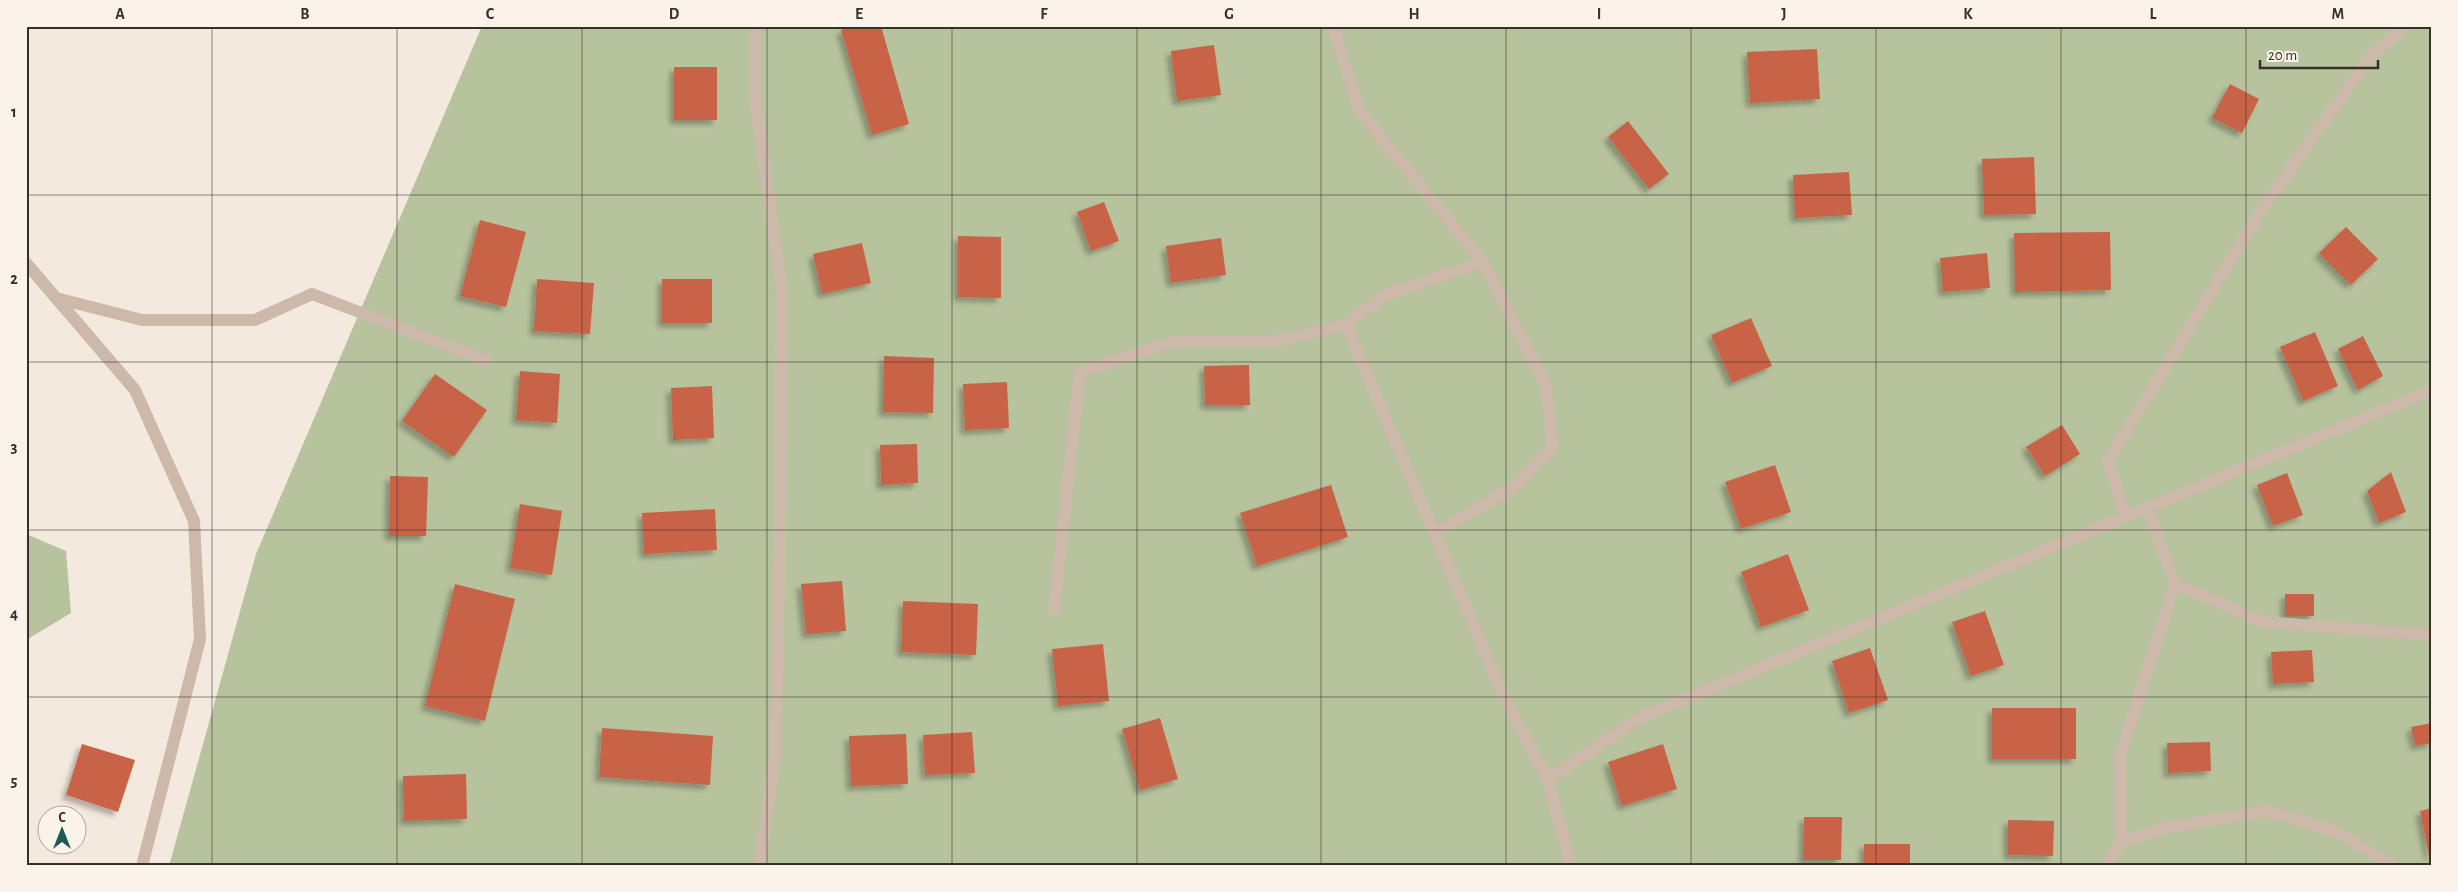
<svg xmlns="http://www.w3.org/2000/svg" width="2458" height="892" font-family="'Alegreya Sans',sans-serif">
<style>
.green{fill:#b7c39d}
.building{fill:#c96446;filter:url(#shadow)}
.lines{fill:none;stroke-linecap:round;stroke-linejoin:round}
.service{stroke:#ccb9a9;stroke-width:12}
.minor{stroke:#ccb9a9;stroke-width:12}
.grid{fill:none;stroke:#392e29;stroke-width:1;stroke-opacity:0.55}
.neatline{fill:none;stroke:#392e29;stroke-width:2}
.grid-label{font-size:16px;text-anchor:middle;font-weight:bold;fill:#392e29}
</style>
<defs>
<filter id="shadow"><feDropShadow dx="-4.5" dy="4.5" stdDeviation="2.5" flood-color="#0004"/></filter>
</defs>
<rect width="100%" height="100%" fill="#f3e9de"/>
<path class="green" d="M 482,26 L 2432,26 L 2432,866 L 169,866 L 256,554 Z
M 26,534 L 66,551 L 71,613 L 26,640 Z"/>
<path class="building" d="M 852,26 L 881,26 L 909,124 L 872,135 L 841,30 Z
M 1214,45 L 1221,95 L 1177,101 L 1171,51 Z
M 1817,49 L 1820,99 L 1750,103 L 1747,52 Z
M 674,67 L 717,67 L 717,120 L 674,120 Z
M 2230,84 L 2259,99 L 2242,133 L 2212,118 Z
M 1628,121 L 1669,174 L 1649,189 L 1608,137 Z
M 2034,157 L 2036,214 L 1984,215 L 1982,159 Z
M 1849,172 L 1852,215 L 1795,218 L 1793,175 Z
M 1104,202 L 1119,241 L 1091,251 L 1077,212 Z
M 480,220 L 526,232 L 506,307 L 460,296 Z
M 2346,227 L 2378,259 L 2351,285 L 2319,253 Z
M 2110,232 L 2111,290 L 2015,292 L 2014,233 Z
M 958,236 L 1001,237 L 1001,298 L 958,297 Z
M 1221,238 L 1226,275 L 1171,283 L 1166,246 Z
M 862,243 L 871,283 L 822,294 L 813,254 Z
M 1987,253 L 1990,288 L 1943,292 L 1940,258 Z
M 537,279 L 594,283 L 590,334 L 534,331 Z
M 662,279 L 712,279 L 712,323 L 662,323 Z
M 1751,318 L 1772,366 L 1732,383 L 1711,335 Z
M 2315,332 L 2338,386 L 2303,401 L 2280,347 Z
M 2363,336 L 2383,376 L 2358,390 L 2338,349 Z
M 884,356 L 934,358 L 933,413 L 883,412 Z
M 1249,365 L 1250,405 L 1205,405 L 1204,366 Z
M 520,371 L 560,374 L 557,423 L 516,420 Z
M 435,374 L 487,410 L 454,457 L 402,421 Z
M 1007,382 L 1009,428 L 965,430 L 963,384 Z
M 712,386 L 714,438 L 673,440 L 671,388 Z
M 2062,425 L 2080,454 L 2045,476 L 2026,447 Z
M 917,444 L 918,483 L 881,485 L 880,445 Z
M 1775,465 L 1791,512 L 1741,529 L 1725,482 Z
M 2391,472 L 2406,512 L 2379,523 L 2367,491 Z
M 2287,473 L 2303,515 L 2273,526 L 2257,485 Z
M 390,476 L 428,477 L 426,536 L 389,536 Z
M 1331,485 L 1348,537 L 1257,566 L 1240,513 Z
M 520,504 L 562,511 L 552,575 L 510,568 Z
M 715,509 L 717,550 L 644,554 L 642,513 Z
M 1788,554 L 1809,610 L 1761,627 L 1741,572 Z
M 842,581 L 846,631 L 806,634 L 801,584 Z
M 455,584 L 515,599 L 485,721 L 425,706 Z
M 2285,594 L 2314,594 L 2314,616 L 2285,616 Z
M 903,601 L 978,604 L 976,655 L 901,652 Z
M 1985,611 L 2004,665 L 1971,676 L 1952,622 Z
M 1103,644 L 1109,701 L 1058,706 L 1052,649 Z
M 1870,648 L 1888,700 L 1849,713 L 1832,661 Z
M 2312,650 L 2314,682 L 2273,684 L 2271,652 Z
M 1992,708 L 2076,708 L 2076,759 L 1992,759 Z
M 1160,718 L 1178,779 L 1140,790 L 1122,729 Z
M 2432,723 L 2432,743 L 2415,746 L 2411,727 Z
M 602,728 L 713,736 L 710,785 L 599,777 Z
M 972,732 L 975,773 L 925,775 L 923,735 Z
M 906,734 L 908,784 L 851,786 L 849,736 Z
M 2210,742 L 2211,771 L 2168,773 L 2167,743 Z
M 82,744 L 135,760 L 118,812 L 66,795 Z
M 1663,744 L 1677,789 L 1622,806 L 1608,762 Z
M 466,774 L 467,819 L 404,821 L 403,776 Z
M 2432,808 L 2432,855 L 2429,856 L 2420,811 Z
M 1804,817 L 1842,817 L 1841,860 L 1803,860 Z
M 2008,820 L 2054,821 L 2053,856 L 2008,855 Z
M 1864,844 L 1910,844 L 1910,866 L 1864,866 Z"/>
<g class="lines">
<path class="service" d="M 756,26 L 755,100 L 781,283 L 780,562 L 775,759 L 760,862
M 1333,26 L 1360,112 L 1483,262 L 1546,386 L 1553,446 L 1513,488 L 1435,533
M 56,298 L 142,320 L 255,320 L 312,294 L 485,360
M 1346,325 L 1505,699 L 1548,780 L 1571,866
M 2126,516 L 2108,461 L 2264,206 L 2370,57 L 2404,26
M 2175,584 L 2264,622 L 2432,635
M 1054,611 L 1080,372 L 1172,342 L 1277,341 L 1346,325 L 1383,296 L 1483,262
M 1548,780 L 1637,719 L 2432,390
M 2121,842 L 2164,828 L 2268,811 L 2337,832 L 2394,866
M 2106,866 L 2121,842 L 2120,756 L 2175,584 L 2148,509"/>
<path class="minor" d="M 26,263 L 135,390 L 194,521 L 200,639 L 142,866"/>
</g>
<path class="grid" d="M 212,26 L 212,866M 397,26 L 397,866M 582,26 L 582,866M 767,26 L 767,866M 952,26 L 952,866M 1137,26 L 1137,866M 1321,26 L 1321,866M 1506,26 L 1506,866M 1691,26 L 1691,866M 1876,26 L 1876,866M 2061,26 L 2061,866M 2246,26 L 2246,866M 26,195 L 2432,195M 26,362 L 2432,362M 26,530 L 2432,530M 26,697 L 2432,697"/>
<rect width="2458" height="892" fill="none" stroke="#faf3ea" stroke-width="55"/>
<g transform="translate(62 830)"><circle r="24" fill="#faf3ea" stroke="#ada49d"/>
<path d="M0-4L9 19L0 12L-9 19Z" fill="#1d585c"/>
<text y="-8" font-size="14" font-weight="bold" text-anchor="middle" fill="#392e29">С</text>
</g>
<path d="M2260 60v8h118v-8" fill="none" stroke="#392e29" stroke-width="2.5"/>
<text x="2268" y="60" font-size="15" fill="#392e29" stroke="#faf3ea" stroke-width="4" paint-order="stroke">20 m</text>
<rect x="28" y="28" width="2402" height="836" class="neatline"/>
<g class="grid-label">
<text x="120" y="19">A</text>
<text x="305" y="19">B</text>
<text x="490" y="19">C</text>
<text x="674" y="19">D</text>
<text x="859" y="19">E</text>
<text x="1044" y="19">F</text>
<text x="1229" y="19">G</text>
<text x="1414" y="19">H</text>
<text x="1599" y="19">I</text>
<text x="1784" y="19">J</text>
<text x="1968" y="19">K</text>
<text x="2153" y="19">L</text>
<text x="2338" y="19">M</text>
<text x="14" y="117">1</text>
<text x="14" y="284">2</text>
<text x="14" y="452">3</text>
<text x="14" y="619">4</text>
<text x="14" y="786">5</text>
</g>
</svg>
